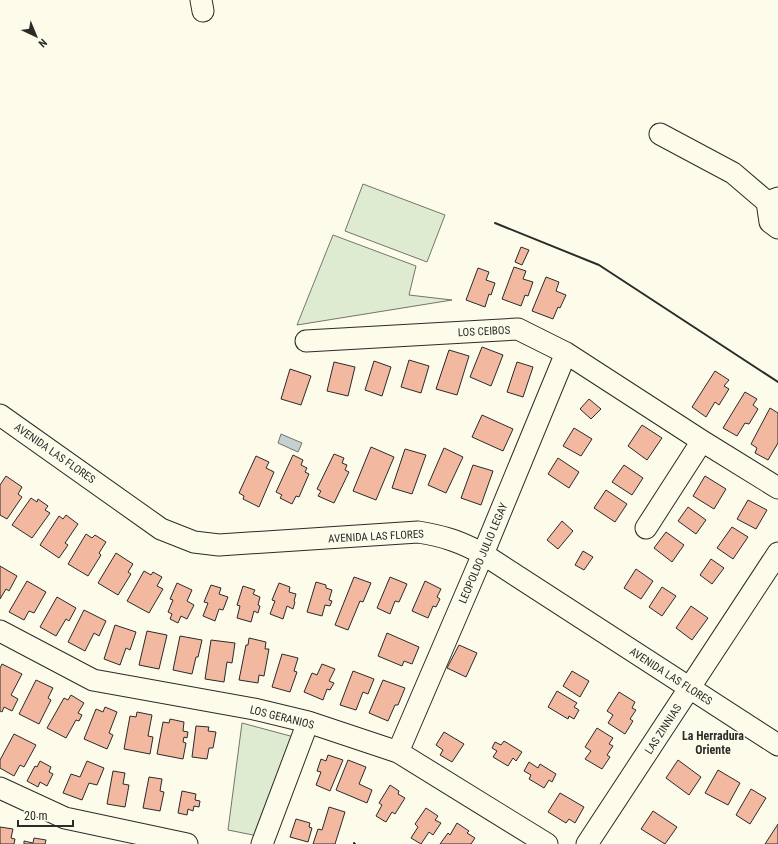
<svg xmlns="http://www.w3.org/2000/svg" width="778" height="844" font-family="'Roboto Condensed',sans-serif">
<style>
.green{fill:#deebd1;stroke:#74746e}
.water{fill:#c7d0d0;stroke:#74746e}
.building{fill:#f2b8a0;stroke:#2b2b2b}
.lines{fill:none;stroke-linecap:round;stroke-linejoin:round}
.minor-casing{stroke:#2b2b2b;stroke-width:23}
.minor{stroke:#fdfbea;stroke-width:21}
.wall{stroke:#2b2b2b;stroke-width:2}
.labels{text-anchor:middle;stroke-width:3;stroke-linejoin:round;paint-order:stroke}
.street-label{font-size:11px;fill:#2b2b2b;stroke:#fdfbea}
.neighbourhood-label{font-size:12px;font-weight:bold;fill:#2b2b2b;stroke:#fdfbea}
</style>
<rect width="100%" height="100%" fill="#fdfbea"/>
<path class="green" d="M 363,184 L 445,215 L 427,262 L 345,231 Z
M 333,235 L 416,266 L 409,295 L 452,300 L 297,325 Z
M 242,723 L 294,737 L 258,836 L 228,830 Z"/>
<path class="water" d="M 281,434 L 302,443 L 298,452 L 278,443 Z"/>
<path class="building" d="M 521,247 L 529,250 L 522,265 L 515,262 Z
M 514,267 L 526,271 L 523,279 L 533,282 L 528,296 L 525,295 L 521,306 L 502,299 Z
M 478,268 L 489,272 L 486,280 L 495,283 L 491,295 L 489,294 L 485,307 L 466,300 Z
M 546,277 L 559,282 L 556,291 L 566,295 L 560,308 L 558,307 L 553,319 L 532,311 Z
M 482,347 L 503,355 L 491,386 L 470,377 Z
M 449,350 L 469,356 L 457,395 L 436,389 Z
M 409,360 L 429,366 L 421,393 L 401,387 Z
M 374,361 L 391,367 L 382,396 L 365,390 Z
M 334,362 L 355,367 L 348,396 L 327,391 Z
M 517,362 L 533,367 L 523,397 L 507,392 Z
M 290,369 L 311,376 L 301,405 L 281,399 Z
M 715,371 L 729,380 L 724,386 L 729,389 L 719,405 L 715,402 L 706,417 L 692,407 Z
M 745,392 L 757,399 L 753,405 L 758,409 L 749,424 L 745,423 L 737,436 L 723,428 Z
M 589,399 L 601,409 L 591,419 L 580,409 Z
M 770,408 L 778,413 L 778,443 L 768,460 L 755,453 L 757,448 L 751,444 Z
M 482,415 L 513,429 L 503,451 L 472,437 Z
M 642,425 L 662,438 L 647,460 L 628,446 Z
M 574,428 L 592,439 L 581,456 L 563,446 Z
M 371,447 L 394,457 L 376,500 L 353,491 Z
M 444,448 L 463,457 L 446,493 L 428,485 Z
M 405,449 L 426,455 L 412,494 L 392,488 Z
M 334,454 L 344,458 L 342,463 L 347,465 L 345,470 L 349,472 L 334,503 L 318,496 L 321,491 L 317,489 Z
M 293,455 L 303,460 L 301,465 L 307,468 L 305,472 L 309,474 L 299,497 L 296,496 L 292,504 L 280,498 L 282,495 L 276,492 Z
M 256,456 L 269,462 L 266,468 L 274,472 L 259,507 L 243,499 L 244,496 L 239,493 Z
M 558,458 L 579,472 L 569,488 L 548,474 Z
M 473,465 L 493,471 L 481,505 L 461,498 Z
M 624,465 L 643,478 L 632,495 L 612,482 Z
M 6,476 L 22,487 L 18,494 L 22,497 L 7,519 L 0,515 L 0,485 Z
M 705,476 L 726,489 L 714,509 L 693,496 Z
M 606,490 L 627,504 L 615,522 L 594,508 Z
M 31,498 L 37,502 L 38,499 L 48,506 L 45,510 L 50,513 L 32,538 L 12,525 Z
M 748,500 L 767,510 L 756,529 L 737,519 Z
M 688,507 L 706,520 L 696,534 L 678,521 Z
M 66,515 L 78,524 L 65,543 L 68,545 L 59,558 L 40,545 L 59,516 L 63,519 Z
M 562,521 L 573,531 L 558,549 L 547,540 Z
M 732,527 L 748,537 L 733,559 L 717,548 Z
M 666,532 L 684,545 L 672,562 L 654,548 Z
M 86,534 L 92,538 L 95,535 L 106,542 L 99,553 L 101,555 L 88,576 L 68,564 Z
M 583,551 L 593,557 L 584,570 L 575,565 Z
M 116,553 L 133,564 L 128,572 L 131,574 L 118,595 L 98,583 Z
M 711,559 L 724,568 L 712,584 L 700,575 Z
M 0,566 L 17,576 L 9,591 L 6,589 L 0,599 Z
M 636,569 L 653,581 L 641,599 L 624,588 Z
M 144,571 L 151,575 L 153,572 L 162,577 L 157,586 L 163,589 L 149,613 L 127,601 Z
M 354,577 L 371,583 L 363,602 L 360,601 L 348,630 L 335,625 Z
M 390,577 L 407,584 L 399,602 L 395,601 L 390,614 L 377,608 Z
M 27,581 L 46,592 L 34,613 L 29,611 L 24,620 L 9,612 Z
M 425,581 L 441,589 L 437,597 L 440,599 L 436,607 L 433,606 L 428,618 L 412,611 Z
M 316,582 L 326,585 L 326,588 L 332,590 L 329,600 L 332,601 L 330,606 L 325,605 L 322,616 L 307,612 Z
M 177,583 L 192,590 L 187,601 L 194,605 L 187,619 L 181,616 L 178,623 L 170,619 L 172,614 L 168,612 L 173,600 L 170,599 Z
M 279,583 L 290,587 L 289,592 L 296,594 L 294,601 L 295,602 L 293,609 L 287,606 L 283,619 L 270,614 L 275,601 L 272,600 Z
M 211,585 L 221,588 L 219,594 L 228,597 L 223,610 L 219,609 L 215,621 L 203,616 L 208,603 L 204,602 Z
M 243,586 L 255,590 L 253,594 L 260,597 L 258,605 L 260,606 L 258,613 L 254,611 L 251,622 L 237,618 L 240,606 L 237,605 Z
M 662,587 L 676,596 L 662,616 L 649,607 Z
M 57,597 L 76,608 L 69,621 L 66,619 L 56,636 L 40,627 Z
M 691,606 L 708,618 L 692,640 L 676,628 Z
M 84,610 L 106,621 L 99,636 L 94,633 L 85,651 L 68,642 Z
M 115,625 L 136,632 L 130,650 L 126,648 L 120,665 L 104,659 Z
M 147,631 L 167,635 L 159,669 L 139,665 Z
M 387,633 L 419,647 L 412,664 L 404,661 L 402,666 L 378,656 Z
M 180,636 L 202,640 L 198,657 L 196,657 L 192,674 L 173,670 Z
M 249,638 L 266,642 L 265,649 L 269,649 L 264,676 L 259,675 L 258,683 L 239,680 L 246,645 L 248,645 Z
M 211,640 L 235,643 L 232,663 L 227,662 L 224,682 L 205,679 Z
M 459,645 L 477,653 L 466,677 L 447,668 Z
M 282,654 L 298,658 L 294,671 L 297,672 L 290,692 L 272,687 Z
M 2,664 L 22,674 L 11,695 L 18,699 L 12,711 L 4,707 L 2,712 L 0,711 L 0,668 Z
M 322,664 L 335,669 L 329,681 L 334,683 L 330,690 L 327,689 L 323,700 L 304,692 L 312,673 L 317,675 Z
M 353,671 L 374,679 L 368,694 L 363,692 L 356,710 L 340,705 Z
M 572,671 L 589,681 L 580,697 L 563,686 Z
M 36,680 L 53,688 L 48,698 L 51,700 L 39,724 L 19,714 Z
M 383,680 L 405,688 L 398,705 L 395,705 L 388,721 L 369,713 Z
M 557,691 L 577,703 L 574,707 L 579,710 L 574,719 L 569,716 L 568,719 L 548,707 Z
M 619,692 L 635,702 L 632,708 L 636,710 L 630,719 L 633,721 L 625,734 L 608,723 L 613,715 L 607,711 Z
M 71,695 L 84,703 L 78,713 L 82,715 L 79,721 L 76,720 L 66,738 L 47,728 L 64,698 L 68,700 Z
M 105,707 L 117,712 L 109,733 L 113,735 L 107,749 L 84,739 L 96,709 L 103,712 Z
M 137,712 L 152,715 L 148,736 L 153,737 L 150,754 L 124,749 L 130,716 L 136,717 Z
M 170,719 L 184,722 L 183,731 L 188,732 L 187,738 L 184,737 L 183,742 L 186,743 L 183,759 L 157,754 L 163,722 L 169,723 Z
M 196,726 L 209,727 L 208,731 L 216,732 L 213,748 L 209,748 L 207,759 L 192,757 Z
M 597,728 L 613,738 L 609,744 L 613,746 L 607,755 L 610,757 L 602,769 L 585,759 L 591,751 L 585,747 Z
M 444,732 L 464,744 L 452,762 L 440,755 L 443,750 L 436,745 Z
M 14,734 L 36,745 L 24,767 L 20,765 L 14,776 L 0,768 L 0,760 Z
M 504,741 L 522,752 L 516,761 L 513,758 L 508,766 L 493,757 L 497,751 L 492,748 L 495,742 L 501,745 Z
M 328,755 L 343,760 L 330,791 L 316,785 L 321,772 L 317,771 L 321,759 L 326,761 Z
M 348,760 L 366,767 L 359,784 L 372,790 L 367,803 L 336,790 Z
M 678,760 L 701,777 L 689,795 L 666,778 Z
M 40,761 L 51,767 L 49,772 L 53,774 L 47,786 L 40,782 L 38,787 L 27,781 L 35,766 L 37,767 Z
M 87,761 L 104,768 L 97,785 L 89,783 L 82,800 L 63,793 L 71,774 L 80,777 Z
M 529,762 L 538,768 L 540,764 L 556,774 L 552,782 L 549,780 L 544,788 L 529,779 L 531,775 L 524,771 Z
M 718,770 L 740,783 L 728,805 L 705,793 Z
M 113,771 L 125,773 L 123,784 L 129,785 L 125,807 L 107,804 Z
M 149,777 L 162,779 L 160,791 L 164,792 L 160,811 L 143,808 Z
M 390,785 L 399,791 L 398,794 L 405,798 L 395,814 L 392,812 L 386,822 L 376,816 L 382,805 L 379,803 Z
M 751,789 L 766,798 L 750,824 L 736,815 Z
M 182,791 L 196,794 L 195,800 L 200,801 L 199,807 L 194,806 L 193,811 L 188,809 L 187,815 L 178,813 Z
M 560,793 L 584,807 L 575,823 L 569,819 L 566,823 L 548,812 Z
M 329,807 L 345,812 L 335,844 L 313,844 L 318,829 L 322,830 Z
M 426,808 L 438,816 L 435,820 L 441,823 L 433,835 L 429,832 L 421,844 L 411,838 L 418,827 L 415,824 Z
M 653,811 L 677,827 L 665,844 L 641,829 Z
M 296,819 L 310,823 L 309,827 L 312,828 L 308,842 L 290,837 Z
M 457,823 L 469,831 L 467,833 L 475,838 L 471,844 L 440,844 L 448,833 L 450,835 Z
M 778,824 L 778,844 L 765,844 Z
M 0,827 L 13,829 L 11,838 L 15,839 L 14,844 L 0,844 Z
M 34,838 L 46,840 L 45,844 L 24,844 L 24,841 L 33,843 Z"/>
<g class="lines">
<defs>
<path id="minor" d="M 201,0 L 203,11
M 660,134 L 733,173 L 767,202
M 778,198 L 767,202 L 770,222 L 778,228
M 306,341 L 518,329 L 566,353 L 702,441 L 778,488
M 0,415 L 161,529 L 194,542 L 219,545 L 418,532 C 444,536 461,542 483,554 L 778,745
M 646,528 L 702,441
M 0,631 L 93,680 L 254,709 L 308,722 L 398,752 L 547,844
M 398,752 L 483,554 L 566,353
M 0,788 L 65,818 L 187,844
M 262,844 L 308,722
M 587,844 L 778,553"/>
</defs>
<use href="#minor" class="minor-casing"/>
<use href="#minor" class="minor"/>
<path class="wall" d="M 495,223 L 599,265 L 778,382
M 354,844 L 354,843 L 355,844"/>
</g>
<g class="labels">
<g class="street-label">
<text transform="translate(484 331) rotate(-3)" y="4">LOS CEIBOS</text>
<text transform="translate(55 453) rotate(35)" y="4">AVENIDA LAS FLORES</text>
<text transform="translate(376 536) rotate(-3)" y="4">AVENIDA LAS FLORES</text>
<text transform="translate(483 553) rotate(-67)" y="4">LEOPOLDO JULIO LEGAY</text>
<text transform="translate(671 676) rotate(33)" y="4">AVENIDA LAS FLORES</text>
<text transform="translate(282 717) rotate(14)" y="4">LOS GERANIOS</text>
<text transform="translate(663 729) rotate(-57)" y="4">LAS ZINNIAS</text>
</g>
<g class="neighbourhood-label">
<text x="713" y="740">La Herradura<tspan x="713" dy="14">Oriente</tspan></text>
</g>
</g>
<g transform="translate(36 36) rotate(136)" stroke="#fdfbea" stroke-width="3" paint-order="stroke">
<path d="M0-3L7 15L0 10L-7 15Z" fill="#2b2b2b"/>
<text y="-6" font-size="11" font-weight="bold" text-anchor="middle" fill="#2b2b2b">N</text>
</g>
<path d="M18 820v6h55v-6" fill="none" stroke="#2b2b2b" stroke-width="2"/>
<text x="24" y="820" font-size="12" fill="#2b2b2b" stroke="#fdfbea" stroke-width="3" paint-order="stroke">20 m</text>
</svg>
